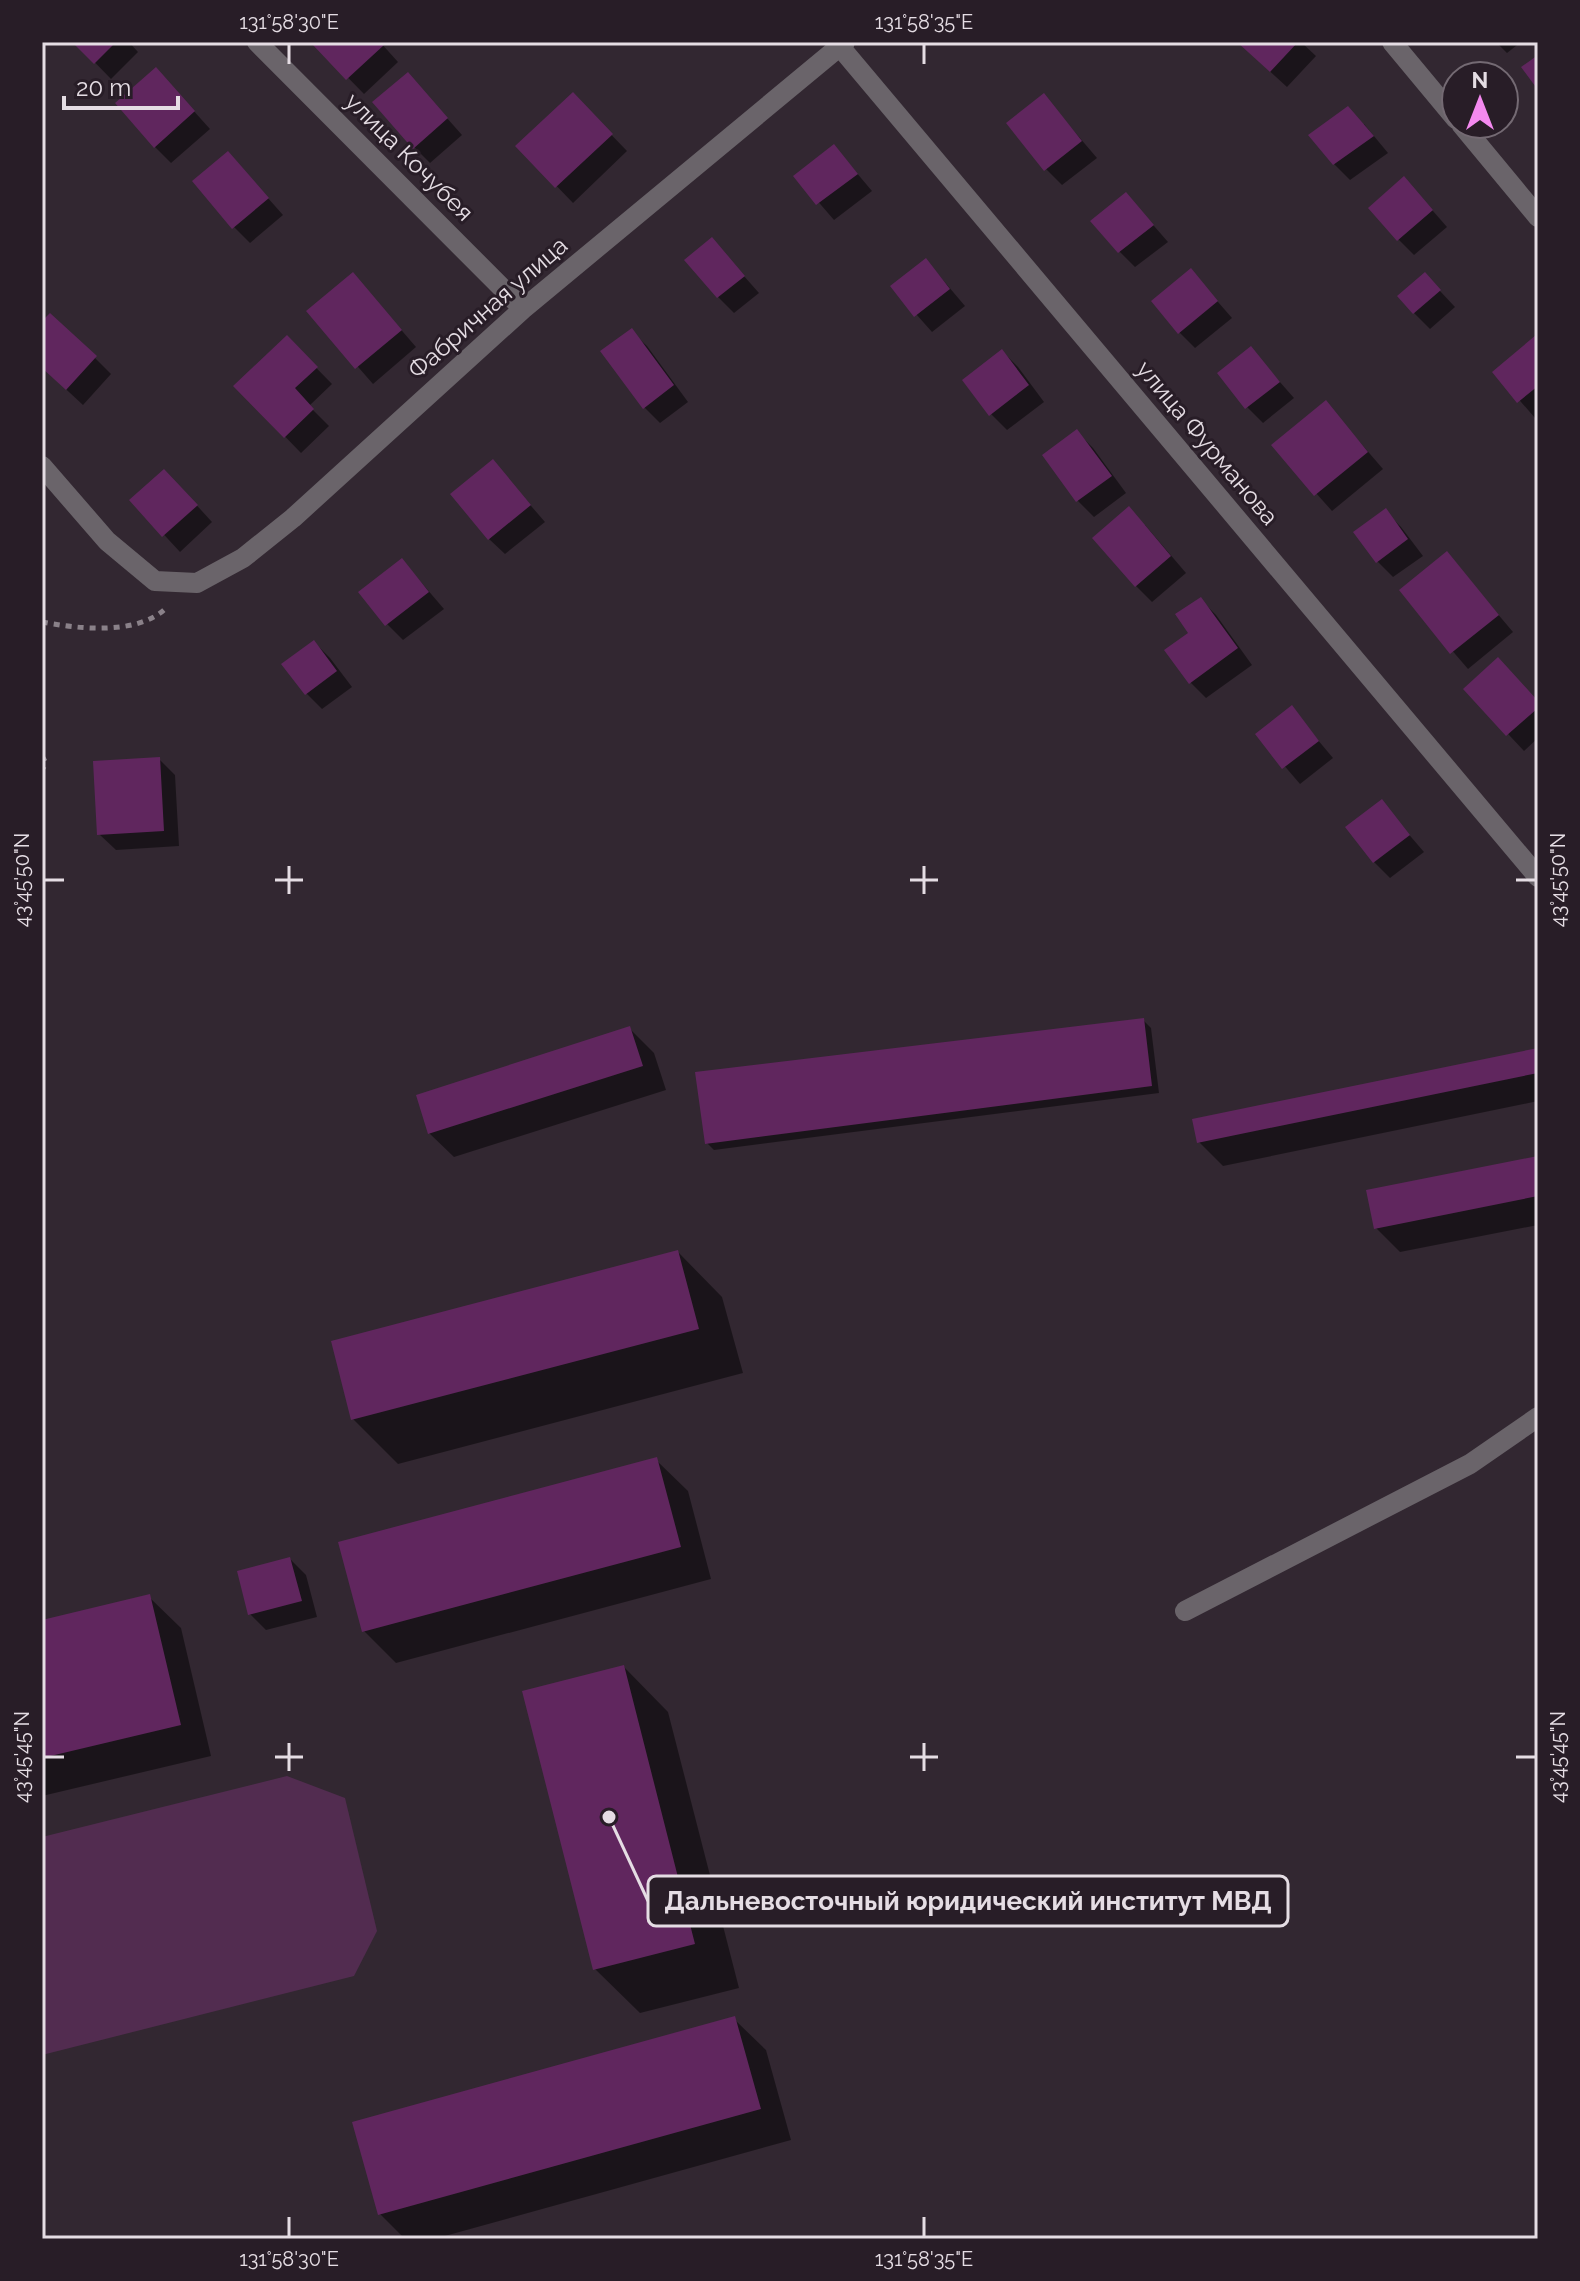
<svg xmlns="http://www.w3.org/2000/svg" width="1580" height="2281" font-family="Raleway,sans-serif">
<style>
.grass{fill:#522c50}
.shadow{fill:#0007}
.building{fill:#60265e}
.lines{fill:none;stroke-linecap:round;stroke-linejoin:round}
.path{stroke:#8a8189;stroke-width:5;stroke-dasharray:6 6;stroke-linecap:butt}
.minor{stroke:#6a646a;stroke-width:20}
.ticks{fill:none;stroke:#e5dde4;stroke-width:3}
.labels{text-anchor:middle;stroke-width:6;stroke-linejoin:round;paint-order:stroke}
.street-label{font-size:24px;fill:#e5dde4;stroke:#281d27}
.leader{fill:none;stroke:#e5dde4;stroke-width:3}
.callout-dot{fill:#e5dde4;stroke:#281d27;stroke-width:3}
.callout{fill:#281d27;stroke:#e5dde4;stroke-width:3}
.callout-label{font-size:26px;text-anchor:middle;font-weight:bold;fill:#e5dde4}
.neatline{fill:none;stroke:#e5dde4;stroke-width:3}
.ticks-label{font-size:20px;text-anchor:middle;fill:#e5dde4}
</style>
<rect width="100%" height="100%" fill="#322731"/>
<path class="grass" d="M 287,1776 L 345,1798 L 377,1931 L 354,1976 L 42,2055 L 42,1837 Z"/>
<path class="shadow" d="M 75,42 L 129,42 L 138,52 L 111,79 Z
M 318,42 L 380,42 L 398,62 L 364,94 L 316,45 Z
M 1238,42 L 1301,42 L 1316,56 L 1287,87 Z
M 1496,42 L 1521,42 L 1507,53 Z
M 156,69 L 210,129 L 171,163 L 155,147 Z
M 423,91 L 462,135 L 430,163 L 414,147 Z
M 573,95 L 627,151 L 573,203 L 518,146 Z
M 1044,96 L 1097,158 L 1062,185 L 1046,169 Z
M 1364,124 L 1388,153 L 1350,180 L 1334,164 Z
M 834,146 L 872,191 L 834,220 L 796,176 Z
M 228,153 L 283,215 L 250,243 L 234,227 Z
M 1419,195 L 1447,227 L 1414,255 L 1398,239 Z
M 1141,211 L 1168,242 L 1135,267 L 1119,251 Z
M 712,240 L 759,293 L 734,313 L 718,297 Z
M 926,260 L 965,306 L 932,332 L 892,287 Z
M 1191,271 L 1232,318 L 1195,348 L 1179,332 Z
M 353,274 L 416,347 L 373,384 L 309,311 Z
M 1425,275 L 1455,307 L 1430,329 L 1414,313 Z
M 42,324 L 95,358 L 111,374 L 83,405 L 42,367 Z
M 631,331 L 647,346 L 688,402 L 660,423 L 644,407 Z
M 287,338 L 332,384 L 309,406 L 329,426 L 301,453 L 236,386 Z
M 1538,341 L 1538,415 L 1535,418 L 1495,372 Z
M 1251,349 L 1294,398 L 1263,423 L 1247,407 Z
M 1002,351 L 1018,367 L 1044,402 L 1007,430 L 991,414 Z
M 1326,403 L 1383,469 L 1332,511 L 1274,446 Z
M 1077,432 L 1093,448 L 1126,493 L 1094,517 L 1078,501 Z
M 493,462 L 545,522 L 505,554 L 489,539 Z
M 180,487 L 212,522 L 180,552 L 132,500 Z
M 1385,511 L 1401,527 L 1423,556 L 1393,577 L 1377,561 Z
M 1145,525 L 1186,573 L 1152,602 L 1136,586 Z
M 1447,554 L 1513,632 L 1468,669 L 1401,591 Z
M 402,560 L 444,609 L 403,640 L 387,624 Z
M 1200,599 L 1216,615 L 1252,665 L 1206,698 L 1190,682 L 1191,634 Z
M 314,642 L 330,658 L 352,687 L 322,709 L 306,693 Z
M 1466,689 L 1538,702 L 1538,738 L 1524,751 Z
M 1291,708 L 1333,758 L 1300,784 L 1258,735 Z
M 159,759 L 175,775 L 179,846 L 116,850 L 99,834 Z
M 1381,802 L 1424,852 L 1390,878 L 1374,862 Z
M 1143,1020 L 1151,1028 L 1159,1093 L 714,1150 L 707,1143 Z
M 630,1029 L 654,1053 L 666,1090 L 454,1157 L 429,1133 Z
M 1538,1050 L 1538,1101 L 1223,1166 L 1199,1142 Z
M 1538,1158 L 1538,1225 L 1400,1252 L 1376,1228 Z
M 678,1252 L 722,1297 L 743,1373 L 398,1464 L 353,1419 Z
M 656,1460 L 688,1491 L 711,1579 L 396,1663 L 364,1631 Z
M 290,1559 L 306,1575 L 317,1617 L 266,1630 L 250,1614 Z
M 149,1597 L 181,1628 L 211,1756 L 42,1796 L 42,1622 Z
M 624,1667 L 668,1712 L 739,1988 L 640,2013 L 595,1969 Z
M 734,2019 L 766,2050 L 791,2140 L 434,2239 L 405,2239 L 380,2214 Z"/>
<path class="building" d="M 72,42 L 116,42 L 94,64 Z
M 316,42 L 381,42 L 384,45 L 346,80 L 313,45 Z
M 1237,42 L 1298,42 L 1270,72 Z
M 1538,55 L 1538,90 L 1521,67 Z
M 156,67 L 195,111 L 154,148 L 115,103 Z
M 408,72 L 448,118 L 413,149 L 372,102 Z
M 573,92 L 613,134 L 555,188 L 515,146 Z
M 1044,93 L 1082,141 L 1044,171 L 1006,123 Z
M 1348,106 L 1374,136 L 1333,165 L 1308,135 Z
M 834,144 L 858,174 L 816,205 L 793,176 Z
M 228,151 L 269,198 L 232,229 L 192,181 Z
M 1404,176 L 1433,210 L 1397,241 L 1368,208 Z
M 1126,192 L 1154,225 L 1118,253 L 1090,221 Z
M 712,237 L 745,276 L 717,298 L 684,260 Z
M 926,258 L 950,289 L 914,317 L 890,286 Z
M 1191,268 L 1218,301 L 1178,334 L 1151,301 Z
M 353,272 L 402,330 L 355,369 L 306,311 Z
M 1425,272 L 1441,290 L 1413,314 L 1397,296 Z
M 50,313 L 97,356 L 66,390 L 42,368 L 42,321 Z
M 632,328 L 674,385 L 643,409 L 600,351 Z
M 287,335 L 318,367 L 295,388 L 314,409 L 284,438 L 233,386 Z
M 1536,335 L 1538,338 L 1538,386 L 1517,403 L 1492,372 Z
M 1251,346 L 1280,382 L 1245,409 L 1217,373 Z
M 1002,349 L 1029,385 L 989,416 L 962,380 Z
M 1326,400 L 1368,452 L 1314,496 L 1271,445 Z
M 1077,429 L 1112,476 L 1076,502 L 1042,455 Z
M 493,459 L 531,505 L 488,540 L 450,494 Z
M 164,469 L 198,505 L 162,537 L 129,500 Z
M 1129,506 L 1171,556 L 1135,587 L 1092,538 Z
M 1386,508 L 1408,539 L 1376,563 L 1353,532 Z
M 1447,551 L 1499,615 L 1450,654 L 1399,590 Z
M 402,558 L 429,592 L 385,626 L 358,592 Z
M 1201,597 L 1238,648 L 1189,684 L 1164,650 L 1188,633 L 1175,614 Z
M 314,640 L 337,671 L 305,695 L 281,664 Z
M 1498,657 L 1538,701 L 1538,708 L 1506,736 L 1463,689 Z
M 1292,705 L 1319,741 L 1282,769 L 1255,734 Z
M 160,757 L 164,831 L 97,835 L 93,761 Z
M 1382,799 L 1410,835 L 1373,863 L 1345,827 Z
M 1144,1018 L 1152,1086 L 705,1144 L 695,1072 Z
M 630,1026 L 643,1066 L 428,1134 L 416,1095 Z
M 1538,1048 L 1538,1073 L 1197,1143 L 1192,1119 Z
M 1538,1156 L 1538,1196 L 1374,1229 L 1366,1190 Z
M 678,1250 L 699,1329 L 351,1420 L 331,1341 Z
M 657,1457 L 681,1547 L 362,1632 L 338,1542 Z
M 290,1557 L 302,1601 L 248,1615 L 237,1571 Z
M 150,1594 L 181,1725 L 42,1758 L 42,1620 Z
M 624,1665 L 695,1944 L 593,1970 L 522,1691 Z
M 735,2016 L 761,2109 L 378,2215 L 352,2122 Z"/>
<g class="lines">
<path class="path" d="M 42,622 C 78,629 135,635 164,610
M 42,756 L 46,763 L 42,770"/>
<path class="minor" d="M 257,42 L 523,309
M 836,42 L 1538,877
M 1392,42 L 1456,119
M 1461,124 L 1538,217
M 42,466 L 107,541 L 155,581 L 197,583 L 243,558 L 293,518 L 523,309 L 845,42
M 1185,1611 L 1470,1464 L 1538,1417"/>
</g>
<path class="ticks" d="M 289,44 L 289,64M 924,44 L 924,64M 289,866 L 289,894M 924,866 L 924,894M 44,880 L 64,880M 275,880 L 303,880M 910,880 L 938,880M 1516,880 L 1536,880M 289,1743 L 289,1771M 924,1743 L 924,1771M 44,1757 L 64,1757M 275,1757 L 303,1757M 910,1757 L 938,1757M 1516,1757 L 1536,1757M 289,2217 L 289,2237M 924,2217 L 924,2237"/>
<g class="labels">
<g class="street-label">
<text transform="translate(409 157) rotate(45)" y="8">улица Кочубея</text>
<text transform="translate(488 308) rotate(-41)" y="8">Фабричная улица</text>
<text transform="translate(1207 443) rotate(50)" y="8">улица Фурманова</text>
</g>
</g>
<path class="leader" d="M609 1817L648 1901"/>
<circle class="callout-dot" cx="609" cy="1817" r="8"/>
<rect class="callout" x="648" y="1876" width="640" height="50" rx="8"/>
<g class="callout-label">
<text x="968" y="1910">Дальневосточный юридический институт МВД</text>
</g>
<rect width="1580" height="2281" fill="none" stroke="#281d27" stroke-width="88"/>
<g transform="translate(1480 100)"><circle r="38" fill="#281d27" stroke="#746a73" stroke-width="2"/>
<path d="M0-6L14 30L0 20L-14 30Z" fill="#f489ef"/>
<text y="-12" font-size="22" font-weight="bold" text-anchor="middle" fill="#e5dde4">N</text>
</g>
<path d="M64 96v12h114v-12" fill="none" stroke="#e5dde4" stroke-width="4"/>
<text x="76" y="96" font-size="24" fill="#e5dde4" stroke="#281d27" stroke-width="6" paint-order="stroke">20 m</text>
<rect x="44" y="44" width="1492" height="2193" class="neatline"/>
<g class="ticks-label">
<text x="289" y="29">131°58'30"E</text>
<text x="924" y="29">131°58'35"E</text>
<text transform="translate(22 880) rotate(-90)" y="7">43°45'50"N</text>
<text transform="translate(1558 880) rotate(-90)" y="7">43°45'50"N</text>
<text transform="translate(22 1757) rotate(-90)" y="7">43°45'45"N</text>
<text transform="translate(1558 1757) rotate(-90)" y="7">43°45'45"N</text>
<text x="289" y="2266">131°58'30"E</text>
<text x="924" y="2266">131°58'35"E</text>
</g>
</svg>
